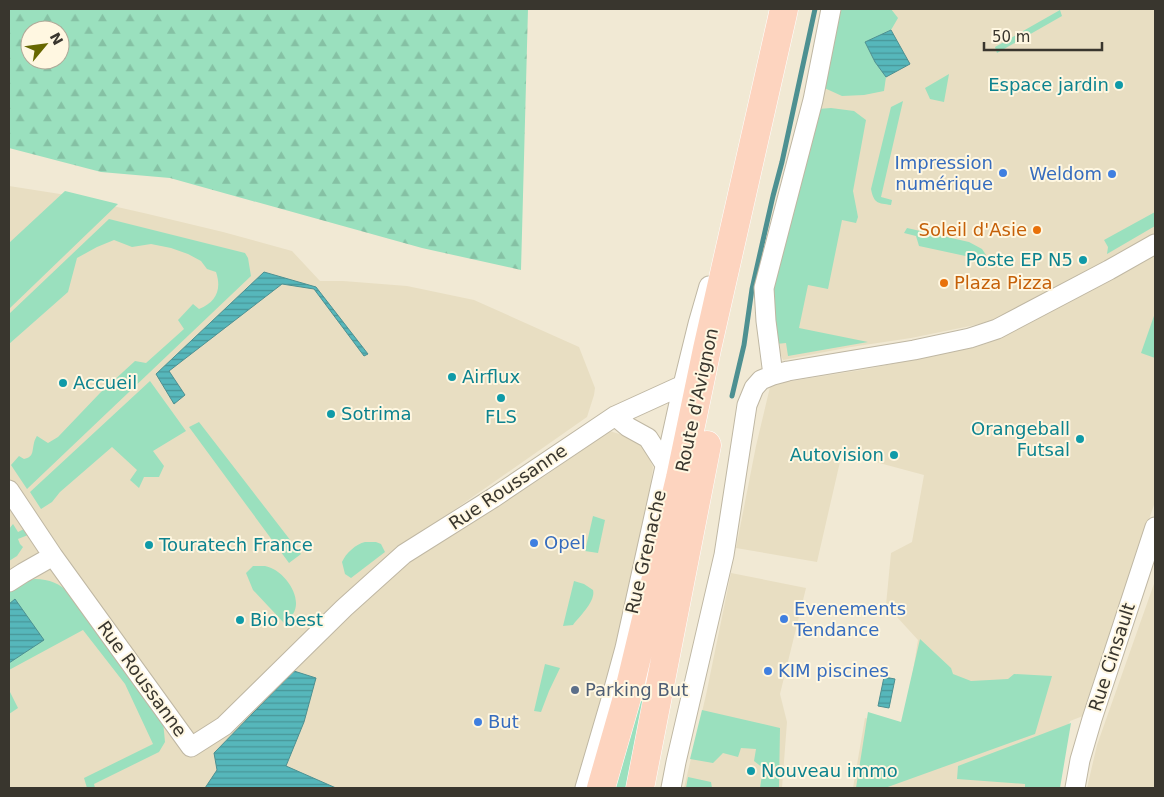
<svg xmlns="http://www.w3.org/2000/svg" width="1164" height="797" font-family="'DejaVu Sans',sans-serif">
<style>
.built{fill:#e8dec2}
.green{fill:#9ae0be}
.forest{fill:url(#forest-firs);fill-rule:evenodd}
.water{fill:url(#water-rules);stroke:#4d9091}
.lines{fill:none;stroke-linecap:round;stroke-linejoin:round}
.stream{stroke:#4d9091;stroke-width:5}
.minor-casing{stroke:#bfb7a3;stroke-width:21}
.primary-casing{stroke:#fff;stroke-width:29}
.minor{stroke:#fff;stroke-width:19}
.primary{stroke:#fdd4bf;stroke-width:28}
.culture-dot{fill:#0f9aa8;stroke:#fff7e1;stroke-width:2}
.shop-dot{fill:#3f7fe0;stroke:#fff7e1;stroke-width:2}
.food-dot{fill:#e8710a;stroke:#fff7e1;stroke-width:2}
.service-dot{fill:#5c6f8a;stroke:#fff7e1;stroke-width:2}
.labels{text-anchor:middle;stroke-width:4;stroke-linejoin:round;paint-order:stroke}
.culture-label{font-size:18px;fill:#0d838f;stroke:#fff7e1;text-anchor:start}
.shop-label{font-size:18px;fill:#366cbe;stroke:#fff7e1;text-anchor:start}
.food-label{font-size:18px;fill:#c56008;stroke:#fff7e1;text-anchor:end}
.street-label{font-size:18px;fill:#39362e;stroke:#fff7e1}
.service-label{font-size:18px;fill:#4e5e75;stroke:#fff7e1;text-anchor:start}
</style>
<defs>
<pattern id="forest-firs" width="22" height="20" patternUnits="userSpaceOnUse" patternTransform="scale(1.25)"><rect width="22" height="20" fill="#9ae0be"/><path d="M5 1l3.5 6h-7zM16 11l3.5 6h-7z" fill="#85c1a4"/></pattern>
<pattern id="water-rules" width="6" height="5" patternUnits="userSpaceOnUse" patternTransform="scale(1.25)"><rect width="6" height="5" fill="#56b7bb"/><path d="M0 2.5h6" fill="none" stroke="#489698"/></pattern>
</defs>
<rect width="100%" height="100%" fill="#f1e9d4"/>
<path class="built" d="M 839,9 L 1155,9 L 1155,240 L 1024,309 L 980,324 L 911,338 L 851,347 L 783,360 L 776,344 Z
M 9,186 L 60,194 L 148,214 L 223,232 L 292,251 L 320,281 L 343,281 L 407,286 L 474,300 L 579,347 L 595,388 L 594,395 L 587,417 L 404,545 L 385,578 L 545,476 L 609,431 L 641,440 L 653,467 L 648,506 L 629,592 L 588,752 L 577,788 L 9,788 Z
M 1155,255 L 1155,502 L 1084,710 L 1083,716 L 1070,721 L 1064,744 L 1058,788 L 853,788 L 865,718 L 904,727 L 918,640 L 886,605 L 891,553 L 912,542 L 924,475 L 842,453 L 817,562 L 736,548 L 756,446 L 770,387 L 773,384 L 867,369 L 976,347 L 988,343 L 1035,320 L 1103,282 Z
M 731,573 L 806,588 L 780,694 L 787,722 L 782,788 L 684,788 L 706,695 Z
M 1155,581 L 1155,788 L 1087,788 L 1097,745 Z"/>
<path class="green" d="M 839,9 L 891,9 L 898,18 L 891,30 L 865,42 L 875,62 L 886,77 L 884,91 L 864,95 L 842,96 L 820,86 Z
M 1060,10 L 1062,16 L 997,53 L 995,47 Z
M 949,74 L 944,102 L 930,99 L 925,88 Z
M 903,101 L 881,197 L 892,200 L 891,205 C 878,203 874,204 871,189 L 891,107 Z
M 831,108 L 854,111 L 866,120 L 853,191 L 858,217 L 856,223 L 842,220 L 828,289 L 808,285 L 799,328 L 868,342 L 788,356 L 786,343 L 776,344 L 773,285 L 818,109 Z
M 65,191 L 118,204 L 9,309 L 9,243 Z
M 1155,212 L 1155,226 L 1107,254 L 1108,247 L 1104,240 Z
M 109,219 L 245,253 L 248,258 L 251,276 L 27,489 L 11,465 L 19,456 L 24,459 C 34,457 32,451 34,443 C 34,442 36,437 37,436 L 48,443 L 58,437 L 100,393 L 135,361 L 146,363 L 184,329 L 178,320 L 193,304 L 199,309 C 216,302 222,290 216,272 L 207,269 L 201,261 L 188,254 L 171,248 L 151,244 L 132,247 L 114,240 L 97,247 L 77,258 L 68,292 L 9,344 L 9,314 Z
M 907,228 L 969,242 L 982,249 L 986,255 L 984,260 L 919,246 L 916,236 L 904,233 Z
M 1155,313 L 1155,358 L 1141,353 Z
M 150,381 L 186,431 L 153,451 L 164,466 L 159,477 L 144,477 L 139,488 L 130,480 L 137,470 L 112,447 L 60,492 L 52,502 L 41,509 L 30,492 Z
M 199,422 L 301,554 L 289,563 L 189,427 Z
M 690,464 L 630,788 L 608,788 Z
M 593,516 L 605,520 L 598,553 L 585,551 Z
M 13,524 L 18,532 L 24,529 L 28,535 L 18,539 L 20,544 L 23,547 L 17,556 L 9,561 L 9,529 Z
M 365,542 L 376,542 L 381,544 L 385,552 L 351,578 L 345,574 L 342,562 C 346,553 356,544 365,542 Z
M 253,566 C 256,566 261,566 265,566 C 283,569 304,597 293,614 C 291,617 287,620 284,623 L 253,590 L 246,573 Z
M 35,579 C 49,579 61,584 70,594 L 163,721 L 165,742 L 159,752 L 94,784 L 95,788 L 87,788 L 84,778 L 153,744 L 125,684 L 83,630 L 9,670 L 9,588 L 25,581 Z
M 574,581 L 584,584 L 593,590 C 596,601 580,616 573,625 L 563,626 Z
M 920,639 L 951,668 L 953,674 L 971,681 L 1008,679 L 1014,674 L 1052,676 L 1035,734 L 885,788 L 856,788 L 868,712 L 901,722 Z
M 545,664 L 560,668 L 549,691 L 541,712 L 534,711 Z
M 9,690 L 18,708 L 9,714 Z
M 702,710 L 780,728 L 779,788 L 760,788 L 763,768 L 754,761 L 756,749 L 741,748 L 738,757 L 723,753 L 713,763 L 690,759 Z
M 1071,723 L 1060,788 L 1025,788 L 1025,784 L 957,779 L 958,766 Z
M 688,777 L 711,782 L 712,788 L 686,788 Z"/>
<path class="forest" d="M 9,9 L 528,9 L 521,270 L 422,248 L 170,178 L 101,172 L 9,148 ZM 30,30 L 60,30 L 60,60 L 30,60 Z"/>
<path class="water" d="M 891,30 L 910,64 L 886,77 L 875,62 L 865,42 Z
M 264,272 L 316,287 L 368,354 L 364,356 L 314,289 L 282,284 L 169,371 L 185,395 L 174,404 L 156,374 Z
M 15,599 L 44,640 L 9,663 L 9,604 Z
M 294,671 L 316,678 L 304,722 L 286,766 L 336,788 L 205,788 L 217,770 L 214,753 Z
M 884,677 L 895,679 L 889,708 L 878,706 Z"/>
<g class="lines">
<path class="stream" d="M 732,396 L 744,345 L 752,289 L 773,196 L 782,162 L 815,9"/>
<defs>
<path id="minor" d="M 773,375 L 766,321 L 764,288 L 813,100 L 831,9
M 615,416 L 628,427 L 648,438 L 666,466
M 9,490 L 53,556
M 9,582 L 23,573 L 53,556 L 191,747 L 224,726 L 344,608 L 404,554 L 493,498 L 615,416 L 683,385
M 585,788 L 610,703 L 625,648 L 683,385 L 698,324 L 709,286
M 671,788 L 676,762 L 724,555 L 747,405 L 754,388 L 761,380 L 773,375 L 788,371 L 914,350 L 970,338 L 997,329 L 1109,270 L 1155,244
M 1075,788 L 1080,760 L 1092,719 L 1155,527"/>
<path id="primary" d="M 601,788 L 628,694 L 680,478 L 707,349 L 784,9
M 640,788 L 707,445"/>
</defs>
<use href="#minor" class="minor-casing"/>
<use href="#primary" class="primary-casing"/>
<use href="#minor" class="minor"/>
<use href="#primary" class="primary"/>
</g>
<g class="culture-dot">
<circle cx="1119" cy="85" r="5"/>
<circle cx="1083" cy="260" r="5"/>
<circle cx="452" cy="377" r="5"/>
<circle cx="63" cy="383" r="5"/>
<circle cx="501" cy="398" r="5"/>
<circle cx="331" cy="414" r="5"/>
<circle cx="1080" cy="439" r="5"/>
<circle cx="894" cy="455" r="5"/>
<circle cx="149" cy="545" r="5"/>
<circle cx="240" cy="620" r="5"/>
<circle cx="751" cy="771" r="5"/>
</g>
<g class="shop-dot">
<circle cx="1003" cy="173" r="5"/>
<circle cx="1112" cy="174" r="5"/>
<circle cx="534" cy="543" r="5"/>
<circle cx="784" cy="619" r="5"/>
<circle cx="768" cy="671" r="5"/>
<circle cx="478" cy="722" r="5"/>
</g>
<g class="food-dot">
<circle cx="1037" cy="230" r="5"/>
<circle cx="944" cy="283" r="5"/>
</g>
<circle class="service-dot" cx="575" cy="690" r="5"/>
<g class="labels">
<g class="culture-label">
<text x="1109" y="91" text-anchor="end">Espace jardin</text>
<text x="1073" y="266" text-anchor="end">Poste EP N5</text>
<text x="462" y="383">Airflux</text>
<text x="73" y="389">Accueil</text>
<text x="341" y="420">Sotrima</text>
<text x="501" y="423" text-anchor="middle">FLS</text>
<text x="1070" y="435" text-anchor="end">Orangeball<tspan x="1070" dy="21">Futsal</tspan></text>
<text x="884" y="461" text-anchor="end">Autovision</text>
<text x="159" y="551">Touratech France</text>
<text x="250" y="626">Bio best</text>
<text x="761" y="777">Nouveau immo</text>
</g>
<g class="shop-label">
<text x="993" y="169" text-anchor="end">Impression<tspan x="993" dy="21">numérique</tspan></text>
<text x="1102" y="180" text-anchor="end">Weldom</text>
<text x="544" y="549">Opel</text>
<text x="794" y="615">Evenements<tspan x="794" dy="21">Tendance</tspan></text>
<text x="778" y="677">KIM piscines</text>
<text x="488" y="728">But</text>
</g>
<g class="food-label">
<text x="1027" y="236">Soleil d'Asie</text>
<text x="954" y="289" text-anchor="start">Plaza Pizza</text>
</g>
<g class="street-label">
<text transform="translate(697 400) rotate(-78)" y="6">Route d'Avignon</text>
<text transform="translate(508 487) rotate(-34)" y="6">Rue Roussanne</text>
<text transform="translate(646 552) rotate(-77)" y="6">Rue Grenache</text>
<text transform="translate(1112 657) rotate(-72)" y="6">Rue Cinsault</text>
<text transform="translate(142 679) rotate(54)" y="6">Rue Roussanne</text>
</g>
<g class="service-label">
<text x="585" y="696">Parking But</text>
</g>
</g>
<rect width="1164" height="797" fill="none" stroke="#39362e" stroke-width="20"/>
<g transform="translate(45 45) rotate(61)"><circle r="24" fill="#fff7e1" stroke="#b0aa99"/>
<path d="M0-4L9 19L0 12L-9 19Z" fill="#676700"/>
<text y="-8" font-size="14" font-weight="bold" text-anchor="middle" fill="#39362e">N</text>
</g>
<path d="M984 42v8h118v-8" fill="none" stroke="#39362e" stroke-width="2.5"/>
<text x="992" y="42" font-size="15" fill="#39362e" stroke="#fff7e1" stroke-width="4" paint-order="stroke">50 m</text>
</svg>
